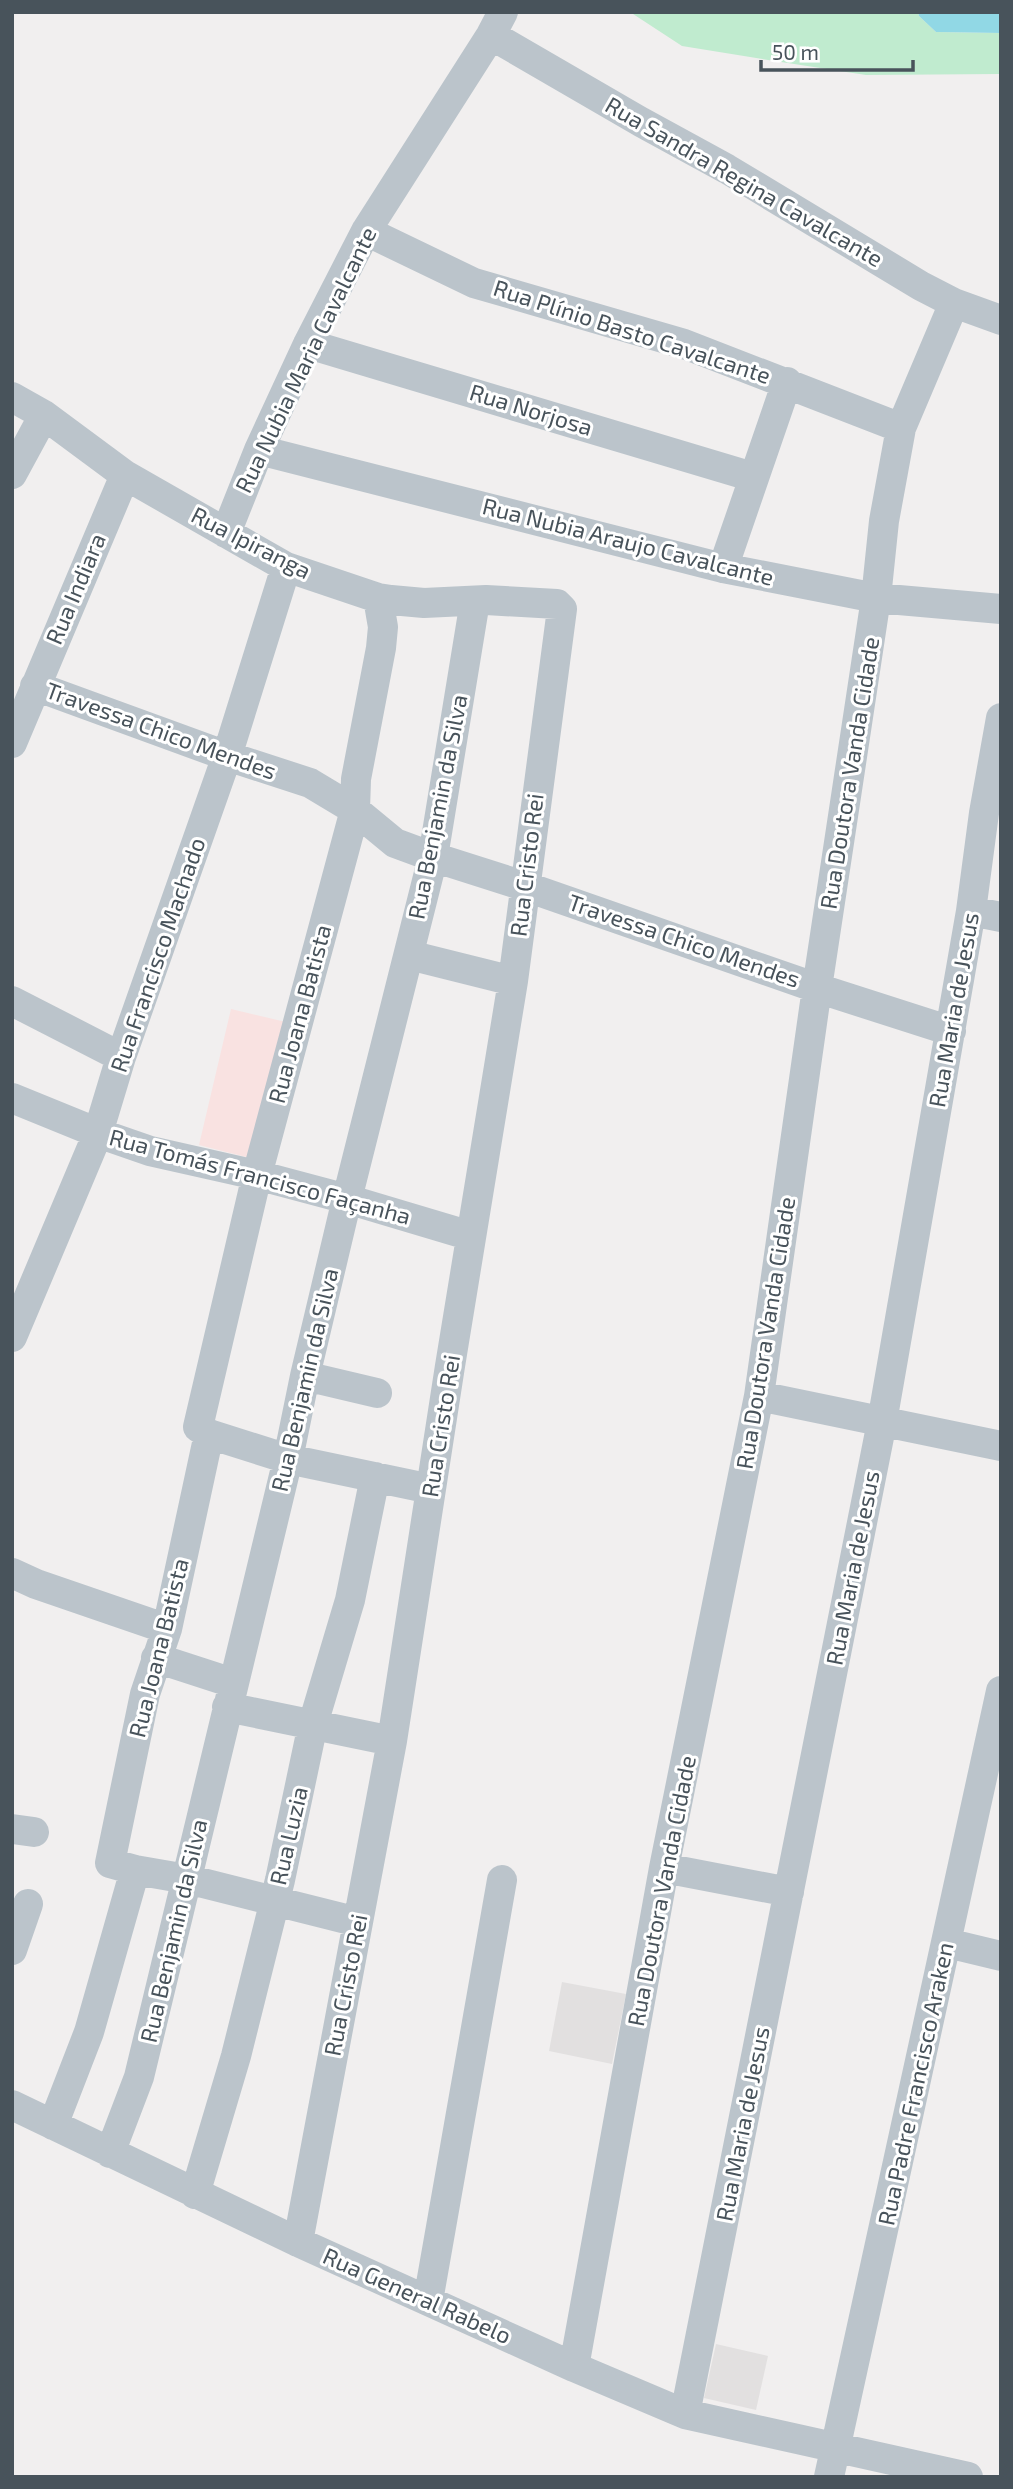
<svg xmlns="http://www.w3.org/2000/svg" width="1013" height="2489" font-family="'Exo 2',sans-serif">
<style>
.education{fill:#e2e0e0}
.medical{fill:#f9e2e1}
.green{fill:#c0ebcf}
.water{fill:#91d8e5}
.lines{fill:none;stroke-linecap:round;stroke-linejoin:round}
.minor{stroke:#bbc4cb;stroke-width:30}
.labels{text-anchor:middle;stroke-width:6;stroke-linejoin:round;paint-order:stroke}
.street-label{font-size:23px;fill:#48535b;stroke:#fff}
</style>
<rect width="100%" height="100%" fill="#f1efef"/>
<path class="education" d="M 562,1982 L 626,1994 L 612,2064 L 549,2051 Z
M 716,2344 L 768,2356 L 756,2410 L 704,2398 Z"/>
<path class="medical" d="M 231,1009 L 290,1023 L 258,1160 L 199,1145 Z"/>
<path class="green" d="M 630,12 L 918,12 L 919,16 L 936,32 L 1001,33 L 1001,74 L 866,75 L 768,60 L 682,46 Z"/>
<path class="water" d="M 918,12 L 1001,12 L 1001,33 L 936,32 L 919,16 Z"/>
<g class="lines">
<path class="minor" d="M 491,35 L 641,122 L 727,169 L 921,286 L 954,303 L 1001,320
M 366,231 L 474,283 L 684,344 L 901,428
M 308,344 L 753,477
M 12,397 L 44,415 L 125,475 L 286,567 L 378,598 L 391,600 L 424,603 L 486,600 L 557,604 L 562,609 L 513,981 L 450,1366 L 392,1741 L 298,2242
M 259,450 L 723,568 L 876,598 L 1001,609
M 12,474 L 44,415
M 226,533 L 259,450 L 308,344 L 366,231 L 491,35 L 503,12
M 723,568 L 787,382
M 378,598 L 383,627 L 381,648 L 356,779 L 355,810 L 257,1175 L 198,1427 L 209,1434 L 288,1459 L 431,1489
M 35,686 L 227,756 L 310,783 L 355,810 L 395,843 L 433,857 L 524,886 L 817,988 L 951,1031
M 12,743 L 125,475
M 971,911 L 1001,917
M 409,955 L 513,981
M 12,1001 L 121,1057
M 12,1098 L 98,1133 L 150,1151 L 257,1175 L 347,1199 L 471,1236
M 12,1337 L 98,1133 L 121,1057 L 227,756 L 286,567
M 305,1376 L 377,1393
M 759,1396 L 1001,1446
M 209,1434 L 167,1629 L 145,1694 L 110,1863 L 135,1870 L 187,1879 L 358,1922
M 12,1573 L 36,1584 L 167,1629
M 156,1658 L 233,1683
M 227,1707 L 392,1741
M 12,1829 L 34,1832
M 664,1868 L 789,1892
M 947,1943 L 1001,1956
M 12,1950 L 28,1904
M 12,2105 L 298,2242 L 574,2367 L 685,2414 L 968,2477
M 53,2125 L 89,2032 L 135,1870
M 110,2153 L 139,2077 L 288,1459 L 305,1376 L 347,1199 L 433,857 L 475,601
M 195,2194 L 236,2056 L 280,1880 L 313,1724 L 350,1600 L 375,1477
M 428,2301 L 502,1880
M 574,2367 L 664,1868 L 759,1396 L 817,988 L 876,598 L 884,521 L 901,428 L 954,303
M 685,2414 L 882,1422 L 971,911 L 984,813 L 1001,718
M 829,2477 L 1001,1691"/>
</g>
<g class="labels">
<g class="street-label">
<text transform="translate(744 182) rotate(30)" y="8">Rua Sandra Regina Cavalcante</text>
<text transform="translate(632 332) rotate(18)" y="8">Rua Plínio Basto Cavalcante</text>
<text transform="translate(306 360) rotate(-64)" y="8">Rua Nubia Maria Cavalcante</text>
<text transform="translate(531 410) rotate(17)" y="8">Rua Norjosa</text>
<text transform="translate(628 542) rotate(14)" y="8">Rua Nubia Araujo Cavalcante</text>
<text transform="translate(251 543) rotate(27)" y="8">Rua Ipiranga</text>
<text transform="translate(76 589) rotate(-67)" y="8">Rua Indiara</text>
<text transform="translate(161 731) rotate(20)" y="8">Travessa Chico Mendes</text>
<text transform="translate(850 773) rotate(-81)" y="8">Rua Doutora Vanda Cidade</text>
<text transform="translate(438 807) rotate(-79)" y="8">Rua Benjamin da Silva</text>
<text transform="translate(527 865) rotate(-83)" y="8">Rua Cristo Rei</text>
<text transform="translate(684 941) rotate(19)" y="8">Travessa Chico Mendes</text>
<text transform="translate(158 955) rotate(-71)" y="8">Rua Francisco Machado</text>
<text transform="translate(954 1010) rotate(-80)" y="8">Rua Maria de Jesus</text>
<text transform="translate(300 1014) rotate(-75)" y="8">Rua Joana Batista</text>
<text transform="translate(260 1177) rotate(15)" y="8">Rua Tomás Francisco Façanha</text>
<text transform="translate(766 1333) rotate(-81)" y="8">Rua Doutora Vanda Cidade</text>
<text transform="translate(305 1380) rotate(-77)" y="8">Rua Benjamin da Silva</text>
<text transform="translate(441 1426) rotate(-81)" y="8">Rua Cristo Rei</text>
<text transform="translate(853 1568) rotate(-79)" y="8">Rua Maria de Jesus</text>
<text transform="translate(159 1648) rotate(-76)" y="8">Rua Joana Batista</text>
<text transform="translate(289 1836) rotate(-77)" y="8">Rua Luzia</text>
<text transform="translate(662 1891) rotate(-79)" y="8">Rua Doutora Vanda Cidade</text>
<text transform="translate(174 1931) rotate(-77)" y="8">Rua Benjamin da Silva</text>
<text transform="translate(346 1985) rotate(-79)" y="8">Rua Cristo Rei</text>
<text transform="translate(916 2084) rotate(-78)" y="8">Rua Padre Francisco Araken</text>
<text transform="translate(743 2124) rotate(-79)" y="8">Rua Maria de Jesus</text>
<text transform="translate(417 2296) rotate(24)" y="8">Rua General Rabelo</text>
</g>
</g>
<rect width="1013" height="2489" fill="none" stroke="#48535b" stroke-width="28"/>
<path d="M761 60v10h152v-10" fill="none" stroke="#48535b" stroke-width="3.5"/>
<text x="772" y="60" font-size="21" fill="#48535b" stroke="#ffffff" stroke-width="5" paint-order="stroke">50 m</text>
</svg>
